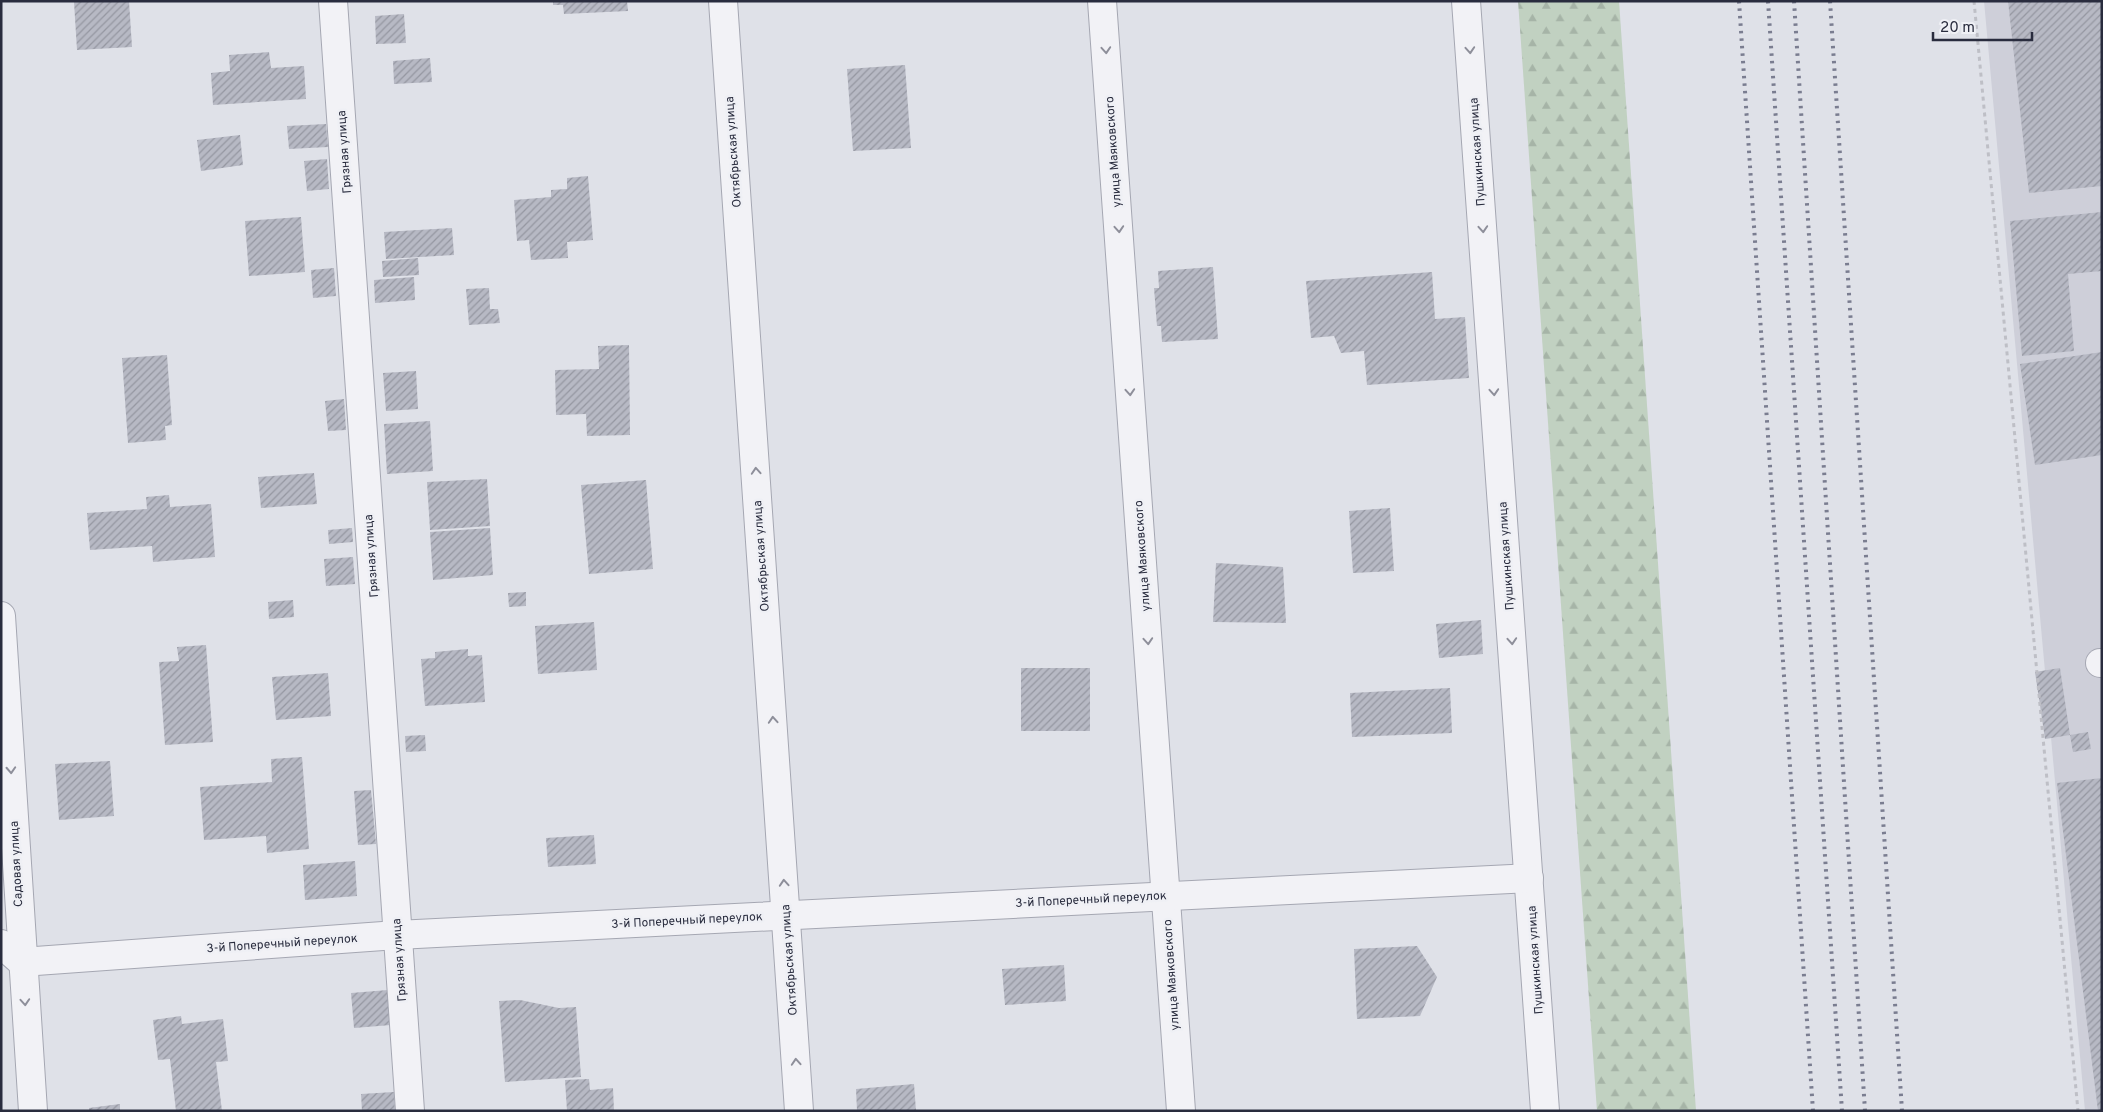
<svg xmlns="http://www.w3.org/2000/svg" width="2103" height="1112" viewBox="0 0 2103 1112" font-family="Overpass,sans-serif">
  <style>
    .built { fill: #cecfd9 }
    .forest { fill: url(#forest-firs) }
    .building { fill: url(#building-hatch) }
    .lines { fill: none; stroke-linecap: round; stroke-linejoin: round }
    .minor-casing { stroke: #a5a7b2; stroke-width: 30 }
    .path { stroke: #bebfc6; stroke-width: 3; stroke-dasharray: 4 4; stroke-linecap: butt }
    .minor { stroke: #f2f2f6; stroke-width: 28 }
    .rail { stroke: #7a7d90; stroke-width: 4; stroke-dasharray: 2.5 5; stroke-linecap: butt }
    .oneway { stroke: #8e8f9a }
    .labels { text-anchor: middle; stroke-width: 5; stroke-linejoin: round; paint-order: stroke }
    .street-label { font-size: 12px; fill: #292c3e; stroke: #eff0f5 }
  </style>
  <defs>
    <pattern id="forest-firs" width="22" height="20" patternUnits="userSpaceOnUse" patternTransform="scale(1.25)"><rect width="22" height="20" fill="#c1d1c1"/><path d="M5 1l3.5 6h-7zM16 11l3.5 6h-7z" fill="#a6b4a7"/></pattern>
    <pattern id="building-hatch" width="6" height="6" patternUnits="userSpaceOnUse" patternTransform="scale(1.25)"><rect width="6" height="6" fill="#b7b9c4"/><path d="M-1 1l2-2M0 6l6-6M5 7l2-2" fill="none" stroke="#9597a1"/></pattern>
  </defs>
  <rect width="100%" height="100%" fill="#dfe1e8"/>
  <path class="built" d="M1984 1H2102V1111H2085Z"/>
  <path class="forest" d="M1518 1H1619L1696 1111H1597Z"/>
  <g class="building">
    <path d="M129 1 132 47 77 50 74 2Z"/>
    <path d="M553 1H627L628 11 564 14 563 5H553Z"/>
    <path d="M2008 1H2102V186L2029 193Z"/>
    <path d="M404 14 406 43 376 44 375 16Z"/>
    <path d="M269 52 271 68 304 66 306 99 213 105 211 73 230 71 229 55Z"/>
    <path d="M430 58 432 82 394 84 393 61Z"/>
    <path d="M905 65 911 148 853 151 847 69Z"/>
    <path d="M326 124 328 147 289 149 287 126Z"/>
    <path d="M240 135 243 165 201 171 197 140Z"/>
    <path d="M327 159 329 189 307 191 304 161Z"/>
    <path d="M588 176 593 240 567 242 568 258 531 260 529 240 517 241 514 200 551 197V190L567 189V178Z"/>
    <path d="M2102 212V271L2068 274 2074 351 2022 356 2010 221Z"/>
    <path d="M301 217 305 272 249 276 245 221Z"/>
    <path d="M452 228 454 255 386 259 384 232Z"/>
    <path d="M418 258 419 275 383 277 382 261Z"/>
    <path d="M1213 267 1218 339 1162 342 1161 326H1157L1154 288H1159L1158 271Z"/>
    <path d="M334 268 336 296 313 298 311 270Z"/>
    <path d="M1432 272 1435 319 1465 317 1469 378 1367 385 1364 351 1341 353 1334 336 1311 338 1306 281Z"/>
    <path d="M414 277 415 300 375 303 374 280Z"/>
    <path d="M489 288 490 309H498L500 323 469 325 466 289Z"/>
    <path d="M629 345 630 435 587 436 586 414 556 415 555 370 599 369 598 346Z"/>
    <path d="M2102 352V455L2035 465 2020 364Z"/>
    <path d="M167 355 172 425 165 426 166 440 128 443 122 358Z"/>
    <path d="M416 371 418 409 386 411 383 373Z"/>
    <path d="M344 399 346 430 328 431 325 401Z"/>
    <path d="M430 421 433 471 387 474 384 424Z"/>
    <path d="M314 473 317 504 261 508 258 477Z"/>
    <path d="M487 479 490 526 430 530 427 482Z"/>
    <path d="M646 480 653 569 589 574 581 485Z"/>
    <path d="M169 495 170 507 211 504 215 557 153 562 152 546 90 550 87 513 147 509 146 497Z"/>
    <path d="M1390 508 1394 571 1353 573 1349 511Z"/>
    <path d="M352 528 353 542 329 544 328 530Z"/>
    <path d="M490 528 493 575 433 580 430 532Z"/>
    <path d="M353 557 355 584 326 586 324 559Z"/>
    <path d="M1216 563 1283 567 1286 623 1213 622Z"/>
    <path d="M526 592V606L509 607 508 593Z"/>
    <path d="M293 600 294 617 269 619 268 602Z"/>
    <path d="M1481 620 1483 654 1439 658 1436 624Z"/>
    <path d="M594 622 597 670 538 674 535 626Z"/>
    <path d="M206 645 213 742 165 745 159 662 179 661 177 647Z"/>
    <path d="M468 649V656L482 655 485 702 425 706 421 659 435 658V652Z"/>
    <rect x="1021" y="668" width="69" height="63"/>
    <path d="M2060 668 2070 735 2045 739 2035 672Z"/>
    <path d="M328 673 331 716 276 720 272 677Z"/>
    <path d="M1450 688 1452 733 1352 737 1350 693Z"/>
    <path d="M2088 732 2091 749 2073 752 2070 735Z"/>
    <path d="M425 735 426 751 406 752 405 736Z"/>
    <path d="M302 757 309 849 267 853 266 836 204 840 200 787 272 782 271 759Z"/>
    <path d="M110 761 114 816 59 820 55 764Z"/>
    <path d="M2102 778V1111H2098L2057 783Z"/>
    <path d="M371 790 376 844 358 845 354 791Z"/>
    <path d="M594 835 596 864 548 867 546 838Z"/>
    <path d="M355 861 357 896 305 900 303 865Z"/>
    <path d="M1417 946 1437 977 1420 1016 1357 1019 1354 949Z"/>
    <path d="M1064 965 1066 1001 1005 1005 1002 969Z"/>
    <path d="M388 990 391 1025 354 1028 351 993Z"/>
    <path d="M520 1000 559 1008 576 1007 581 1077 505 1082 499 1001Z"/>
    <path d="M181 1016 182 1024 223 1019 228 1061 216 1062 222 1111H176L170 1059 158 1060 153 1020Z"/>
    <path d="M589 1079 590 1090 613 1088 614 1111H567L565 1080Z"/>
    <path d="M914 1084 916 1111H857L856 1089Z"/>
    <path d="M394 1092 395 1111H362L361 1094Z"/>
    <path d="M120 1104V1111H89V1108Z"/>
  </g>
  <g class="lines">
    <defs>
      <g id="minor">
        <path d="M333 1 410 1111"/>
        <path d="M723 1 799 1111"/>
        <path d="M1102 1 1181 1111"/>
        <path d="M1466 1 1545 1111"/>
        <path d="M1 616 33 1111"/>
        <path d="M2100 663H2102"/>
        <path d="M1 944 22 962 397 935 1529 878"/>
      </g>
    </defs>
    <use href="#minor" class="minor-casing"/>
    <path class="path" d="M1974 1 2078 1111"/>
    <use href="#minor" class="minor"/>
    <g class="rail">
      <path d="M1739 1 1813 1111"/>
      <path d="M1768 1 1842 1111"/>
      <path d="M1794 1 1865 1111"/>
      <path d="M1830 1 1902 1111"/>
    </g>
  </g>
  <defs><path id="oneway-chevron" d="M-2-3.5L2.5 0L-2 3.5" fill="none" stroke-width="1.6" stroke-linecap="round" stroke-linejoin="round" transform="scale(1.25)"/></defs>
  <g class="oneway">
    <use href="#oneway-chevron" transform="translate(1106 50) rotate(86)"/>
    <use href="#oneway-chevron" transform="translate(1470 50) rotate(86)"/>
    <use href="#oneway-chevron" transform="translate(1119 229) rotate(86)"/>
    <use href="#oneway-chevron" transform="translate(1483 229) rotate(86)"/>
    <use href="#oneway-chevron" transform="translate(1130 392) rotate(86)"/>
    <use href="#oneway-chevron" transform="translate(1494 392) rotate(86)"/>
    <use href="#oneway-chevron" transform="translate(756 471) rotate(-94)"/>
    <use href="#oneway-chevron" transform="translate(1148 641) rotate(86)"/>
    <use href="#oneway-chevron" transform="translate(1512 641) rotate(86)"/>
    <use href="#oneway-chevron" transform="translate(773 720) rotate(-94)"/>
    <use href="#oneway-chevron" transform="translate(11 770) rotate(87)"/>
    <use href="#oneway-chevron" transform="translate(784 883) rotate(-94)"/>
    <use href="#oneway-chevron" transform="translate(25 1002) rotate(86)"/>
    <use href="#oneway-chevron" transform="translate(796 1062) rotate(-94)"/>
  </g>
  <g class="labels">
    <g class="street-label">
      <text transform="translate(344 152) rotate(-94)" y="4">Грязная улица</text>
      <text transform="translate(733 152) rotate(-94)" y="4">Октябрьская улица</text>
      <text transform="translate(1113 152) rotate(-94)" y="4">улица Маяковского</text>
      <text transform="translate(1477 152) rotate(-94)" y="4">Пушкинская улица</text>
      <text transform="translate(371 556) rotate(-94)" y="4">Грязная улица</text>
      <text transform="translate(761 556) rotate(-94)" y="4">Октябрьская улица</text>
      <text transform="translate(1142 556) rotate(-94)" y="4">улица Маяковского</text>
      <text transform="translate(1506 556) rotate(-94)" y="4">Пушкинская улица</text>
      <text transform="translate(16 864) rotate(-93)" y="4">Садовая улица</text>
      <text transform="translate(1091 899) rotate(-3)" y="4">3-й Поперечный переулок</text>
      <text transform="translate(687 920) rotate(-3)" y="4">3-й Поперечный переулок</text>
      <text transform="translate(282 943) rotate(-4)" y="4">3-й Поперечный переулок</text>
      <text transform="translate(399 960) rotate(-94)" y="4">Грязная улица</text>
      <text transform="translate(789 960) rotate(-94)" y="4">Октябрьская улица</text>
      <text transform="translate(1535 960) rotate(-94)" y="4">Пушкинская улица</text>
      <text transform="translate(1171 975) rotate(-94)" y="4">улица Маяковского</text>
    </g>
  </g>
  <rect width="2103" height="1112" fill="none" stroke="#292c3e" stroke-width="5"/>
  <path d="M1933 32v8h99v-8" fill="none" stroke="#292c3e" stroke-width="2.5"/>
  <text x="1940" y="32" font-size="15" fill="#292c3e" stroke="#eff0f5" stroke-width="4" paint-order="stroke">20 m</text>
</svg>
